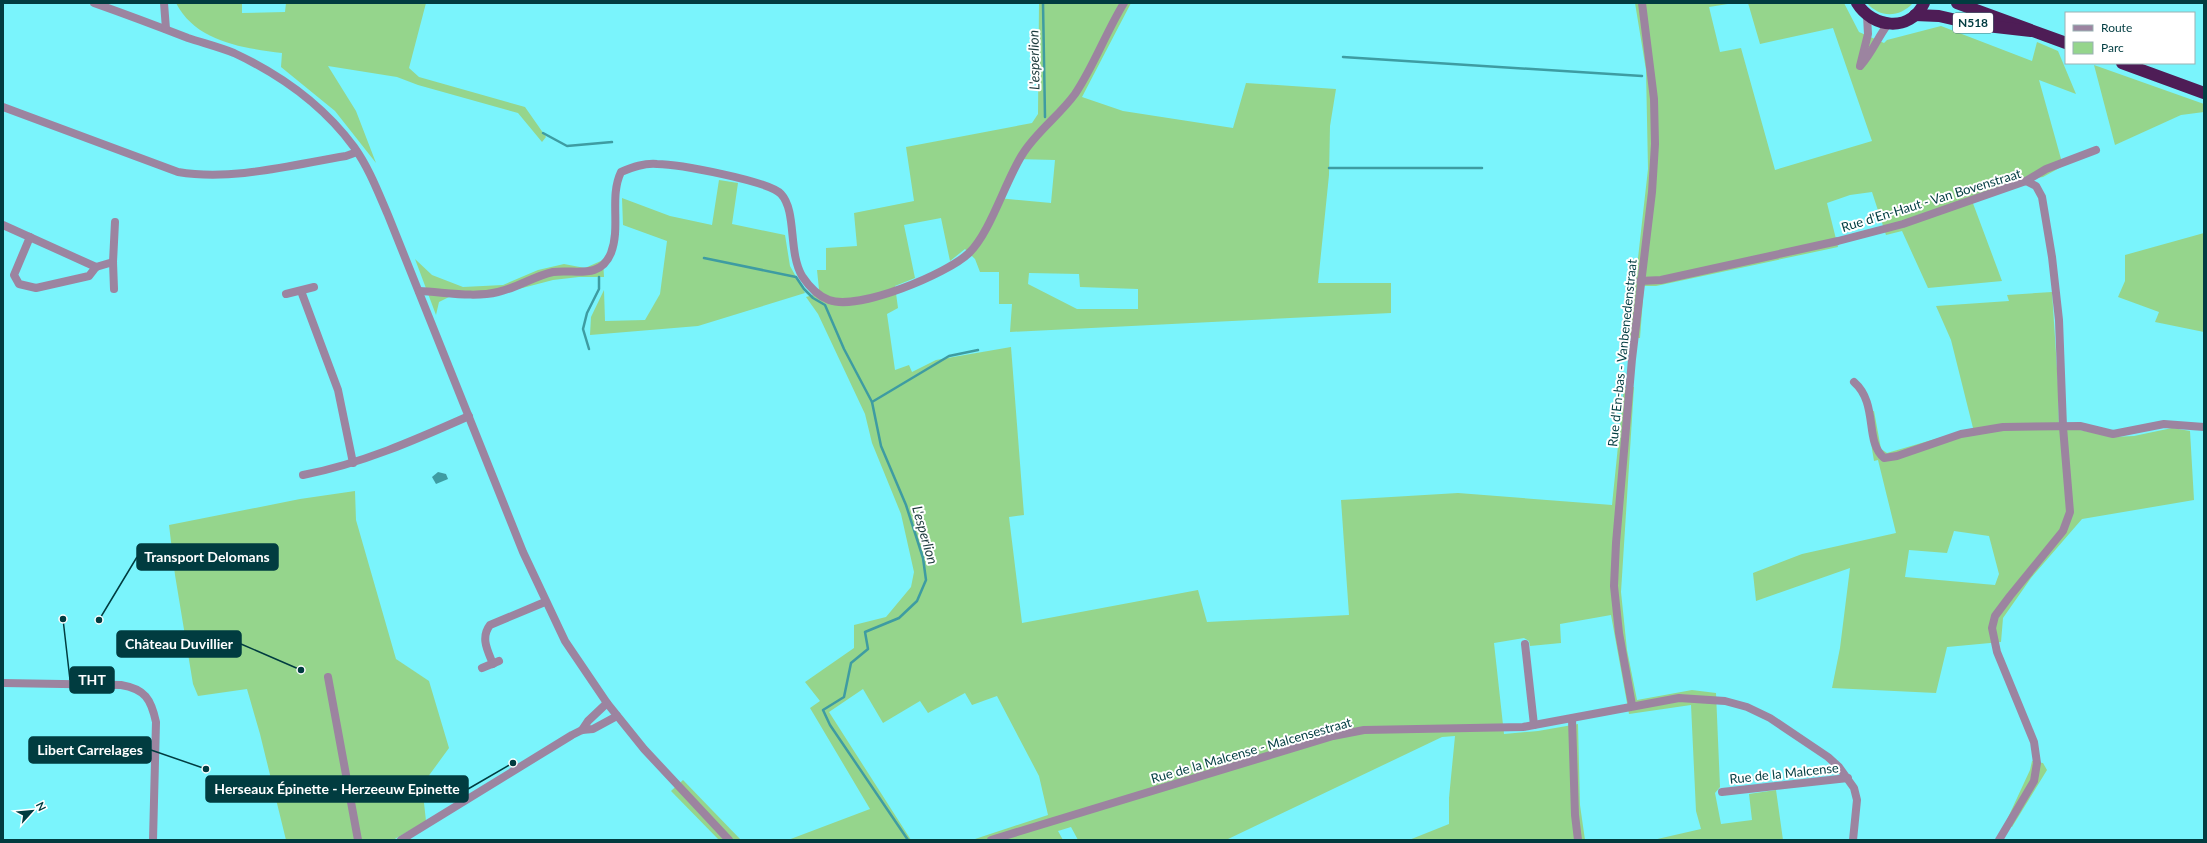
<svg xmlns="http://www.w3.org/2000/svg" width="2207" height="843" viewBox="0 0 2207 843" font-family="Lato,sans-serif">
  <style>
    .green { fill: #95d58c; fill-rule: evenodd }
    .water { fill: #3e9ca2 }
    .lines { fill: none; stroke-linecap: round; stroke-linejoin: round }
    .stream { stroke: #3e9ca2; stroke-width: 2.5 }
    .street { stroke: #9c84a0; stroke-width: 8 }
    .highway { stroke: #4e1d56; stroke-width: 12 }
    .labels { text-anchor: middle; stroke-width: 4; stroke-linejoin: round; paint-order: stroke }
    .shield { fill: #fff; stroke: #4d7679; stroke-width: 1 }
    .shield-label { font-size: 12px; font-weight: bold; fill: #013c40 }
    .street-label { font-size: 13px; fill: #013c40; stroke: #fff }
    .water-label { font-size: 14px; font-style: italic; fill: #1d3a3c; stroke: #fff }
    .leader { fill: none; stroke: #013c40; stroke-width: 1.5 }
    .callout-dot { fill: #013c40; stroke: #fff; stroke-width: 1.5 }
    .callout { fill: #013c40; stroke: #013c40; stroke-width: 1.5 }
    .callout-label { font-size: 14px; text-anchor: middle; font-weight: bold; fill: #fff }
  </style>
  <rect width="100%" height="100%" fill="#7af4fc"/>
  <g class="green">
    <path d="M176 3H242V13L285 12 286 3H426L409 68 419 77 525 107 546 137 542 142 518 113 418 85 397 77 328 66 356 111 376 163 335 111 281 67 282 53C243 48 196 42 176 3Z"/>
    <path d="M1039 3H1131L1082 97 1123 111 1233 128 1246 83 1336 89 1330 126 1329 175 1318 283H1391V313L1010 332 1012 304H999V272H980L975 259 965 249 950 261 941 218 904 225 915 278 895 286 898 308 887 314 895 370 909 365 912 372 936 360 1011 347 1024 515 1009 517 1022 623 1198 590 1207 622 1349 615 1341 500 1458 493 1612 505 1624 387H1634L1621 592 1627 650 1637 700 1692 690 1716 693 1720 787 1715 793 1721 824 1752 820 1749 794 1776 790 1783 840H1653L1701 829 1696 811 1691 705 1629 714 1611 615 1560 624 1561 643 1530 646 1529 641 1524 638 1494 643 1504 734 1538 731 1578 724 1580 805 1585 840H1409L1449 824V798L1455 736 1442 737 1226 840H1078L1071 827 1058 831 1063 840H972L1048 815 1039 776 997 696 972 705 965 693 928 713 920 701 883 723 863 689 829 712 911 840H788L870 809 810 708 820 701 805 682 854 648V625L886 617 911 587 914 572 901 514 872 443 865 414 818 314 806 297 813 295 820 299 817 270H826V248L857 246 854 213 914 201 906 147 1032 123 1038 114ZM1016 159 1055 160 1051 203 998 198ZM1029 273 1079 274 1080 287 1138 289V309H1077L1028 284Z"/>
    <path d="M1635 3H1734L1709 7 1720 52 1741 48 1775 170 1872 141 1833 28 1760 44 1748 3H1844L1859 32 1884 43 1887 40 1941 26 2032 61 2037 42 2058 51 2076 94 2039 80 2063 166 2043 177 2019 181 1971 198 2002 281 1928 288 1902 231 1886 235 1872 192 1850 195 1827 203 1838 247 1656 286H1644L1640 338H1629L1648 169 1646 70Z"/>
    <path d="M1867 3H1913C1899 18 1880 18 1867 3Z"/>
    <path d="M2094 65 2204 104V112L2181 115 2115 145Z"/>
    <path d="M719 180 738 183 732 224 785 235 790 266 805 293 698 326 590 335 591 317 604 290 605 321 645 320 660 294 667 241 623 225 622 198 670 216 712 225Z"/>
    <path d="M2204 233V332L2155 322 2159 312 2118 297 2125 281V255Z"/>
    <path d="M415 259 432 275 463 287 503 285 538 270 564 264 585 268 603 260 604 277H579L553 280 484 298 451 296 439 302 436 315Z"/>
    <path d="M2052 292 2058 384 2059 430H2080L2114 437 2134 436 2172 428 2190 431 2194 500 2082 519 2031 578 2003 618 2001 642 1947 647 1936 693 1832 688 1840 648 1850 568 1756 601 1753 573 1802 554 1896 533 1878 460 1874 461 1866 413 1874 411 1881 449 1887 453 1973 428 1951 340 1936 306 2009 301 2007 295ZM1954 531 1989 536 1999 574 1995 585 1905 577 1909 550 1947 553Z"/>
    <path d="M355 491 356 520 396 659 429 681 449 748 422 785 426 821 393 840H286L260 734 247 689 198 696 193 684 175 575 169 525 300 499Z"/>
    <path d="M2032 761 2043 763 2047 770 2012 827 2005 824 2030 770Z"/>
    <path d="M683 780 741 840H719L671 791Z"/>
  </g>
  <path class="water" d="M438 472 446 474 448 479 436 484 432 477Z"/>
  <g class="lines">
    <g class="stream">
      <path d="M1043 3 1045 117"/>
      <path d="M1343 57 1642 76"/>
      <path d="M543 133 567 146 612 142"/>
      <path d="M1329 168H1482"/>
      <path d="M704 258 796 277 804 289 813 298 825 305 844 349 872 402"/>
      <path d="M589 349 583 329 587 313 599 289V277"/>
      <path d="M908 840 830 725 823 710 844 697 851 663 868 649 865 632 899 618 917 601 926 580 923 558 906 505 881 446 872 402 949 356 978 350"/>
    </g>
    <g class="street">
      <path d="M94 3C125 14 157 26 188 38 203 43 219 47 234 53 281 75 323 105 354 147 369 168 378 192 388 215L523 552 565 641 607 703 644 749 729 840"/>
      <path d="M164 3 166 29"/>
      <path d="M1861 65C1872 53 1878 37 1888 24"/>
      <path d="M1860 66 1868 34 1867 16"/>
      <path d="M3 107 178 172C233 181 291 165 346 156L357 152"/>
      <path d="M2026 181 2046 169 2096 150"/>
      <path d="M3 225 96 267"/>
      <path d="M30 237 14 275 19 284 36 288 89 276 96 267 113 262"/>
      <path d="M1640 281 1661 280 1838 241 1903 224 2026 181 2036 186 2042 197 2052 257 2059 320 2063 427 2070 512 2063 531 2010 596 1995 616 1992 628 1997 652 2034 742 2037 763 2034 781 1999 840"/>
      <path d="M114 289 113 262 115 222"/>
      <path d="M301 291 338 390 353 463"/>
      <path d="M419 291C444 292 474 298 498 292 517 288 534 276 553 272 575 269 600 280 611 253 621 227 609 197 621 172 633 167 644 163 657 164 678 164 769 181 781 194 797 211 788 252 802 276 808 285 818 296 829 300 858 311 947 274 969 253 990 233 1005 182 1022 155 1036 132 1059 116 1075 94 1094 66 1106 32 1124 3"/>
      <path d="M286 294 314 287"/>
      <path d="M1854 382C1879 404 1864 441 1884 458L1897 456 1961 434 2003 427 2080 426 2113 434 2164 424 2204 427"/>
      <path d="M303 475C361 464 415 440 469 416"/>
      <path d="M1525 644 1534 725"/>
      <path d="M493 664C488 651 480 638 490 625L545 602"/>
      <path d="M482 668 499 661"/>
      <path d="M328 677 358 840"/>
      <path d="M3 683 121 685C145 689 151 699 156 722L153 840"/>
      <path d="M1632 705 1619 633 1614 586 1616 543 1632 359 1652 192 1655 144 1654 99 1642 3"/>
      <path d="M1572 719 1575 815 1578 840"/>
      <path d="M582 730 588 721 607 703"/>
      <path d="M1722 792 1848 778"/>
      <path d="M401 840 572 735 582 730 593 729 617 716"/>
      <path d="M991 840 1333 736 1364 730 1523 727 1679 698 1725 701 1747 707 1770 718 1828 757 1839 767 1854 788 1857 800 1853 840"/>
    </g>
    <g class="highway">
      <path d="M1857 3C1872 28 1910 33 1924 3"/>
      <path d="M1957 3 2066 43"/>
      <path d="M1915 15 1939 16 1978 25 2031 31"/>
      <path d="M2122 63 2204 93"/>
    </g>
  </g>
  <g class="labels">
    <rect class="shield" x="1953" y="13" width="40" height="20" rx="3"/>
    <g class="shield-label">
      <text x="1973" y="27">N518</text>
    </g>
    <g class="street-label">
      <text transform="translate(1931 200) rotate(-17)" y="5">Rue d'En-Haut - Van Bovenstraat</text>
      <text transform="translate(1622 353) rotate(-84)" y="5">Rue d'En-bas - Vanbenedenstraat</text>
      <text transform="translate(1251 750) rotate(-16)" y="5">Rue de la Malcense - Malcensestraat</text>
      <text transform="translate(1784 773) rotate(-6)" y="5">Rue de la Malcense</text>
    </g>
    <g class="water-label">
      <text transform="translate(1034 60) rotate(-91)" y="5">L'esperlion</text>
      <text transform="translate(925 535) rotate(74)" y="5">L'esperlion</text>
    </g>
  </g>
  <path class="leader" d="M99 620L137 557M301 670L241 644M63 619L70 680M206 769L151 750M513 763L468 789"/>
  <g class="callout-dot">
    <circle cx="99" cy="620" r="4"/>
    <circle cx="301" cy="670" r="4"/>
    <circle cx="63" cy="619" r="4"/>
    <circle cx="206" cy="769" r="4"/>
    <circle cx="513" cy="763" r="4"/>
  </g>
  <g class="callout">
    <rect x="137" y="544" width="141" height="26" rx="4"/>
    <rect x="117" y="631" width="124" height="26" rx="4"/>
    <rect x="70" y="667" width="44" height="26" rx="4"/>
    <rect x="29" y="737" width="122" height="26" rx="4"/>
    <rect x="206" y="776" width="262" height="26" rx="4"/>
  </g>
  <g class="callout-label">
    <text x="207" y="562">Transport Delomans</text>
    <text x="179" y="649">Château Duvillier</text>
    <text x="92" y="685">THT</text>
    <text x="90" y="755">Libert Carrelages</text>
    <text x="337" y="794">Herseaux Épinette - Herzeeuw Epinette</text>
  </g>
  <rect width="2207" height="843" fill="none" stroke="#013c40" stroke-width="8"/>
  <rect x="2065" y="12" width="130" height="52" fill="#ffffff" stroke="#99b1b3"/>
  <rect x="2073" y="25" width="20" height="6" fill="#9c84a0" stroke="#99b1b3"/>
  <text x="2101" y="32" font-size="12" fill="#013c40">Route</text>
  <rect x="2073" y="42" width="20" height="12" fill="#95d58c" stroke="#99b1b3"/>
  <text x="2101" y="52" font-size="12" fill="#013c40">Parc</text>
  <g transform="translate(32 811) rotate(63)" stroke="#ffffff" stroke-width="3" paint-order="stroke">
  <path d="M0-3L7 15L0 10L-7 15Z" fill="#013c40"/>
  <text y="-6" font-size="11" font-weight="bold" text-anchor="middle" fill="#013c40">N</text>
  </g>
</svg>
